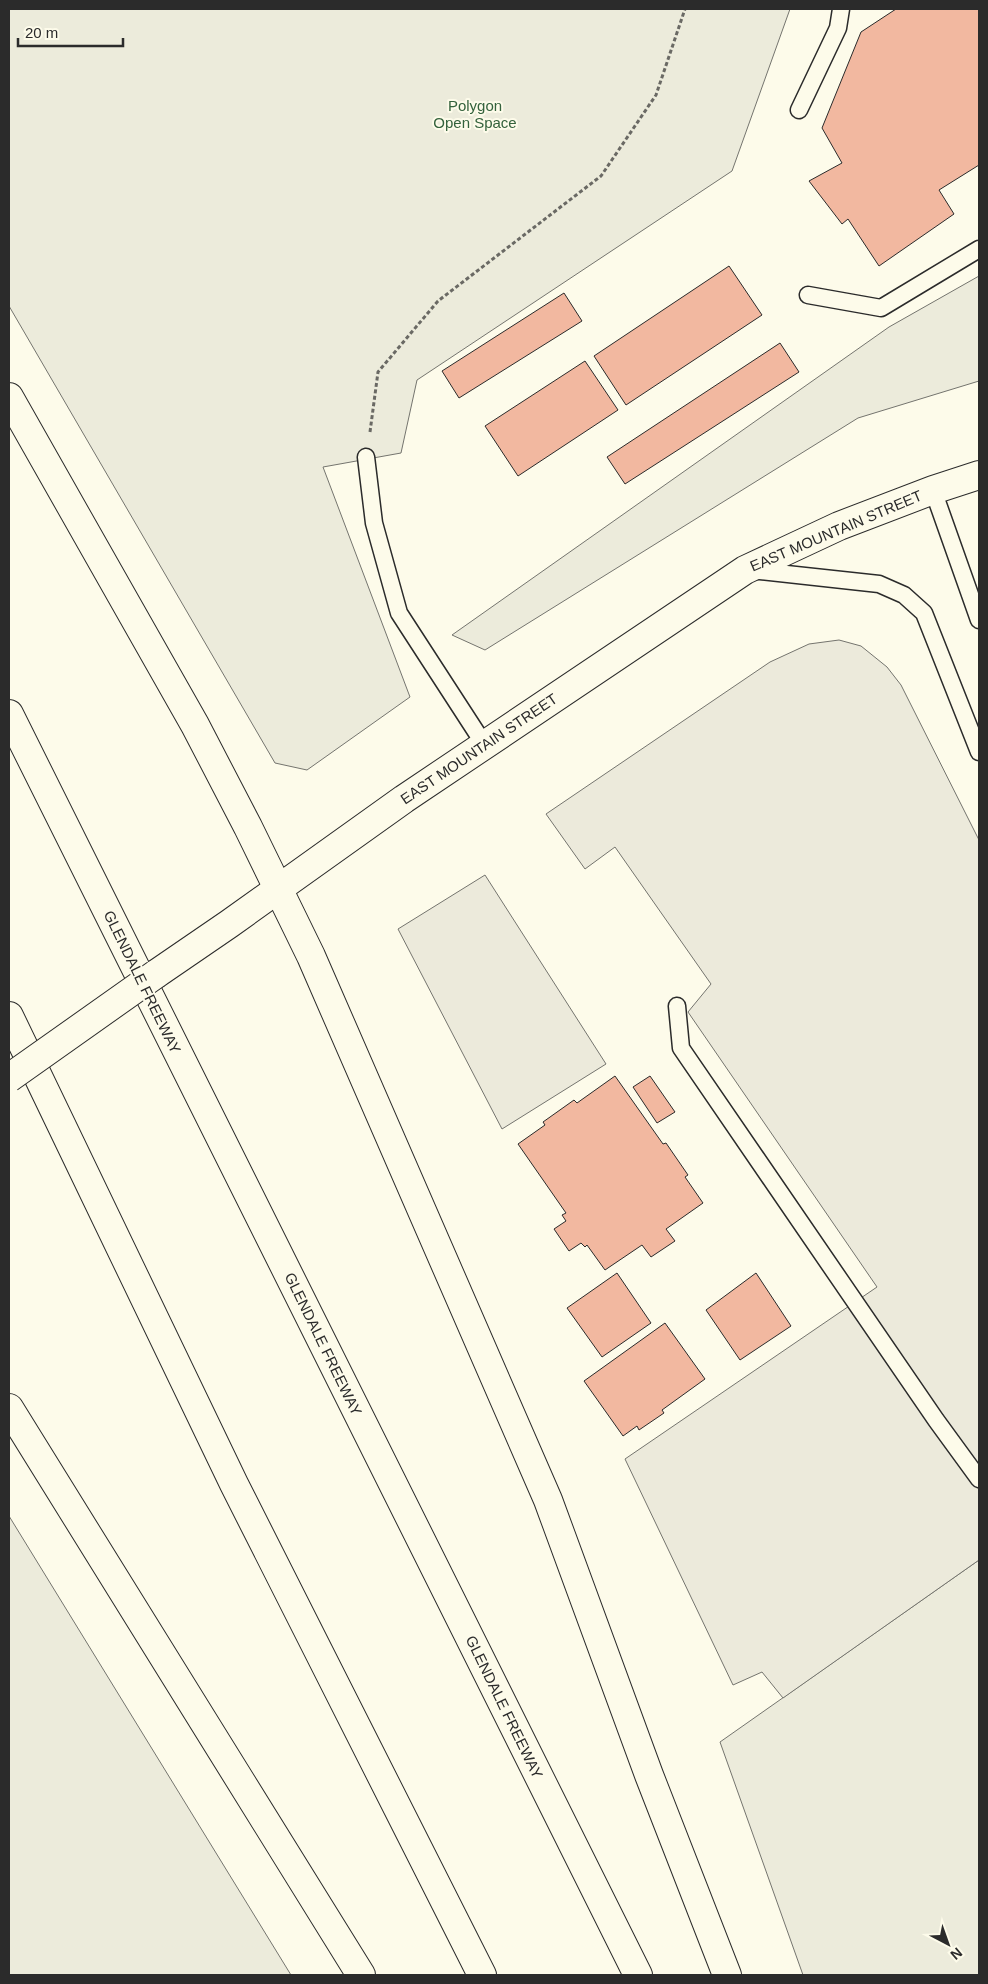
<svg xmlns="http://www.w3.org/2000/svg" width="988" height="1984" viewBox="0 0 988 1984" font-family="Helvetica,sans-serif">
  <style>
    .green { fill: #ecebdb; stroke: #74746e }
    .parking { fill: #eceadb; stroke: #74746e }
    .building { fill: #f2b8a0; stroke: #2b2b2b }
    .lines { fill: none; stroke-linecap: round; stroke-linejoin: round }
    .lane-casing { stroke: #2b2b2b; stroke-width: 19 }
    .secondary-casing { stroke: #2b2b2b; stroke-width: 30 }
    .highway-casing { stroke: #2b2b2b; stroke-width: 30 }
    .path { stroke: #6a6964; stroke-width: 3; stroke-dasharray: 4 2.5; stroke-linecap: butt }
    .lane { stroke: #fdfbea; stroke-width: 16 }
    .secondary { stroke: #fdfbea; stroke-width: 28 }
    .highway { stroke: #fdfbea; stroke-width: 28 }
    .secondary-bridge-casing { stroke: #2b2b2b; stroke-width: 30; stroke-linecap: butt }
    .secondary-bridge { stroke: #fdfbea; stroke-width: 28 }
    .labels { text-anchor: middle; stroke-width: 4; stroke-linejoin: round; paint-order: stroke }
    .park-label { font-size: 15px; fill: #34623c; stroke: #fdfbea }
    .street-label { font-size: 15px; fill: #2b2b2b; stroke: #fdfbea }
  </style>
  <rect width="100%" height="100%" fill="#fdfbea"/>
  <g class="green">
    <path d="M9 9H790L732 171 417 380 401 453 323 467 410 697 307 770 275 763 9 306Z"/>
    <path d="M979 276V381L858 418 485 650 452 635 889 327Z"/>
    <path d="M9 1516 291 1975H9Z"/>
    <path d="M979 1560V1975H803L720 1742Z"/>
  </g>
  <g class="parking">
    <path d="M839 640 861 646 887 667 901 685 979 840V1560L783 1698 762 1672 733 1685 625 1459 877 1287 688 1012 711 984 615 847 585 869 546 814 770 662 809 644Z"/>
    <path d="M485 875 606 1064 502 1129 398 929Z"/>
  </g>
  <g class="building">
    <path d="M896 9H979V165L939 190 954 214 879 266 848 219 842 224 809 181 842 163 822 128 861 32Z"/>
    <path d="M729 266 762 315 626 405 594 356Z"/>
    <path d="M564 293 582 321 459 398 442 371Z"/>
    <path d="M780 343 799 372 625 484 607 457Z"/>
    <path d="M585 361 618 410 518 476 485 426Z"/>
    <path d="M615 1076 663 1144 666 1143 688 1175 685 1177 703 1203 666 1229 675 1241 651 1257 642 1245 605 1270 587 1245 585 1247 581 1243 569 1251 554 1229 566 1221 562 1215 566 1213 518 1144 545 1125 543 1122 574 1100 577 1103Z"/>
    <path d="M650 1076 675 1112 657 1123 633 1087Z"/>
    <path d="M617 1273 651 1323 602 1357 567 1308Z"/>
    <path d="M756 1273 791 1326 740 1360 706 1310Z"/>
    <path d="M665 1323 705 1379 662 1410 664 1413 639 1430 637 1426 623 1436 584 1381Z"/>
  </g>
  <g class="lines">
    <defs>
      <g id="lane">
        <path d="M799 110 838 28 841 9"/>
        <path d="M808 295 881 308 979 249"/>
        <path d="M366 457 374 523 399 613 484 744"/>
        <path d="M933 490 979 620"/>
        <path d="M750 570 879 584 904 595 924 613 979 752"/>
        <path d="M677 1006 681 1048 936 1420 979 1479"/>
      </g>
      <path id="secondary" d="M156 974 229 924 404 799 745 570 839 526 933 490 979 475"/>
      <g id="highway">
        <path d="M9 397 195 725 248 827 311 956 548 1500 649 1775 727 1975"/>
        <path d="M9 714 638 1975"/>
        <path d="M9 1016 234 1484 482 1975"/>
        <path d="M9 1408 361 1975"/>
      </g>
    </defs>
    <use href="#lane" class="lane-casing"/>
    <use href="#secondary" class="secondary-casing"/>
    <use href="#highway" class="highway-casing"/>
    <path class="path" d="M370 432 378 372 438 301 601 176 656 95 685 9"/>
    <use href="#lane" class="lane"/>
    <use href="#secondary" class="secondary"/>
    <use href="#highway" class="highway"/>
    <defs>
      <path id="secondary-bridge" d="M9 1078 156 974"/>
    </defs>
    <use href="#secondary-bridge" class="secondary-bridge-casing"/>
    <use href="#secondary-bridge" class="secondary-bridge"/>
  </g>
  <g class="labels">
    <g class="park-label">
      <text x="475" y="111">Polygon<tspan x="475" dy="17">Open Space</tspan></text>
    </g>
    <g class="street-label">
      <text transform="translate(836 531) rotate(-23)" y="5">EAST MOUNTAIN STREET</text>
      <text transform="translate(479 749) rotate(-34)" y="5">EAST MOUNTAIN STREET</text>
      <text transform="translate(142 982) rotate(64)" y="5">GLENDALE FREEWAY</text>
      <text transform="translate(323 1344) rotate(64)" y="5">GLENDALE FREEWAY</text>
      <text transform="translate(504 1707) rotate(64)" y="5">GLENDALE FREEWAY</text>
    </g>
  </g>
  <rect width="988" height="1984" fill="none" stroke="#2b2b2b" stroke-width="20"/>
  <g transform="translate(948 1944) rotate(139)" stroke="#fdfbea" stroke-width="4" paint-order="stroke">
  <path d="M0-4L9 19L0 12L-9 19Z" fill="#2b2b2b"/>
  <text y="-8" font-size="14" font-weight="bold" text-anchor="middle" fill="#2b2b2b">N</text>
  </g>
  <path d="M18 38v8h105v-8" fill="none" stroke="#2b2b2b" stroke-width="2.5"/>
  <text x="25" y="38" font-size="15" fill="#2b2b2b" stroke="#fdfbea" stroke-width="4" paint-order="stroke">20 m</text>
</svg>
